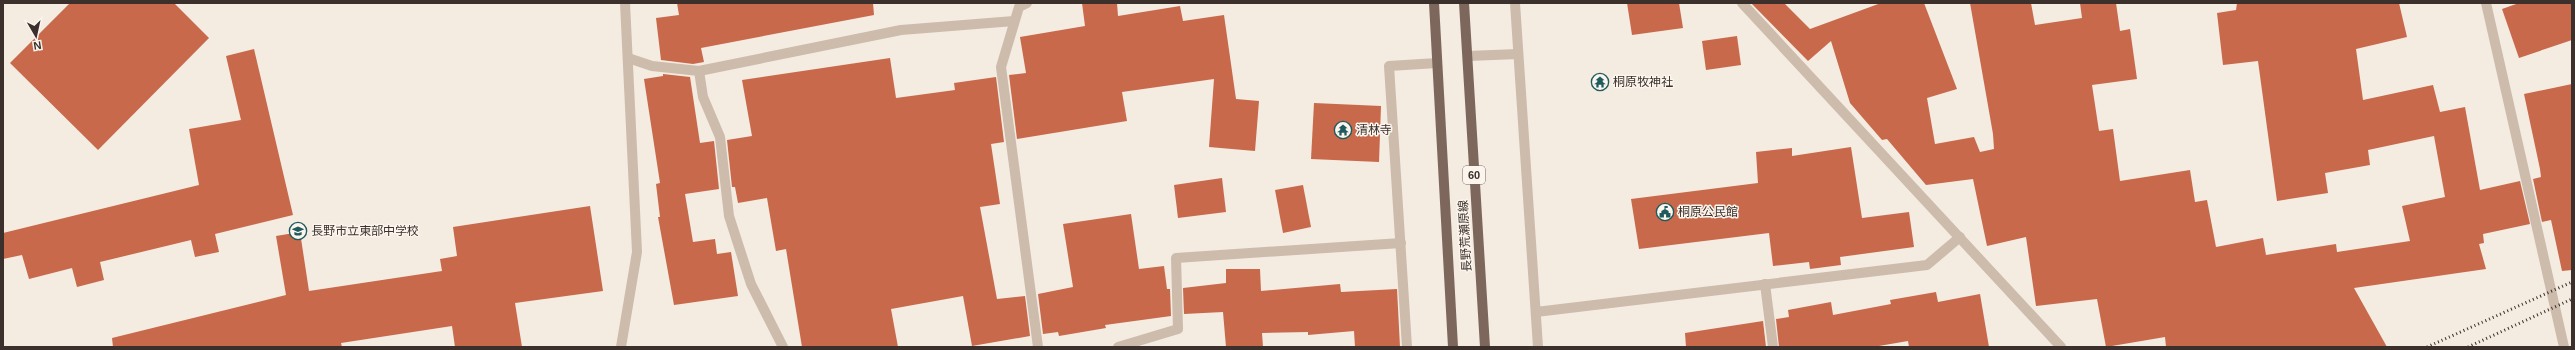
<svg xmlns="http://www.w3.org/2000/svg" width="2575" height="350" viewBox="0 0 2575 350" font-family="Helvetica,'Noto Sans JP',sans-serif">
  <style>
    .building { fill: #c8694b }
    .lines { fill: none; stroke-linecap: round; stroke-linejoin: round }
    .service { stroke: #cdbbac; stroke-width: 10 }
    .minor { stroke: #cdbbac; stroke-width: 10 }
    .tertiary { stroke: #cdbbac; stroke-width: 10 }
    .primary { stroke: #7d675c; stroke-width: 10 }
    .rail { stroke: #3b302b; stroke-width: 3; stroke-dasharray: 1 3; stroke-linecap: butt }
    .labels { text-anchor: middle; stroke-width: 3; stroke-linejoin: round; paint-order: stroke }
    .shield { fill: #fbf5ee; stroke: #756b66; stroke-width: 1 }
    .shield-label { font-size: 11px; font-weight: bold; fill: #3b302b }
    .poi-label { font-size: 12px; fill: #3b302b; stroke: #fbf5ee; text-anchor: start }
    .street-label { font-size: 12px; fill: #3b302b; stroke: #fbf5ee }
  </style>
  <rect width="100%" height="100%" fill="#f4ebe1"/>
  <g class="building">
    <path d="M70 3H174L209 38 98 150 10 63Z"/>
    <path d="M677 3H873L874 15 701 48 704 62 693 64 661 60 656 18 679 15Z"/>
    <path d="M1082 3H1117L1118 16 1180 6 1183 21 1224 15 1236 99 1259 101 1255 151 1209 147 1214 79 1122 92 1127 121 1017 139 1009 75 1026 73 1020 37 1085 26Z"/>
    <path d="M1627 3H1679L1683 28 1632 35Z"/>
    <path d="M1751 3H1784L1810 29 1881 3H1924L1957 89 1927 98 1935 144 1974 137 1980 152 1994 149 1993 134 1970 3H2031L2035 25 2082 18 2080 3H2116L2120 31 2130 29 2137 79 2092 85 2099 131 2113 129 2120 181 2190 170 2195 202 2207 200 2216 247 2263 238 2266 255 2336 244 2337 252 2410 241 2402 206 2445 197 2434 136 2368 150 2370 165 2325 173 2328 193 2277 201 2258 61 2223 65 2217 13 2236 10 2237 3H2399L2407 37 2356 49 2363 100 2433 85 2440 112 2465 107 2480 190 2520 181 2530 224 2483 234 2484 243 2479 244 2486 269 2354 288 2387 347H2166L2165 337 2106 347 2097 299 2036 306 2026 237 1987 246 1973 179 1926 185 1887 139 1882 140 1850 103 1831 41 1808 61Z"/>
    <path d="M2519 3H2572V40L2519 58 2502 9Z"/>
    <path d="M1737 36 1741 65 1706 70 1702 41Z"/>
    <path d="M254 49 293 215 215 234 219 252 195 257 191 240 100 262 104 280 77 287 72 268 29 279 22 255 3 259V233L199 185 189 129 241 120 226 56Z"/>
    <path d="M890 58 896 98 955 90 954 83 996 77 1004 142 991 144 1000 204 980 207 997 299 1025 296 1030 336 972 346 963 296 891 309 898 347H802L786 249 776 251 767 198 738 203 735 187H732L727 140 752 136 742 80Z"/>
    <path d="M663 74 690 77 700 143 714 141 719 189 685 194 693 242 715 239 717 254 731 252 738 296 674 305 658 217H660L656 184 660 183 644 79 663 76Z"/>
    <path d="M2572 84V270L2562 271 2551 220 2542 222 2533 179 2541 177 2540 169 2524 94Z"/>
    <path d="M1314 103 1381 106 1379 162 1311 159Z"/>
    <path d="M1851 147 1862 218 1909 212 1914 247 1840 257 1841 265 1810 269 1809 262 1773 266 1769 233 1639 249 1631 199 1758 183 1756 152 1792 148V156Z"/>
    <path d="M1222 178 1226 212 1178 218 1174 185Z"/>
    <path d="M1303 185 1311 227 1283 233 1275 190Z"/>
    <path d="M590 206 603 291 515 303 522 347H455L452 326 341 343 342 347H113L112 338 286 295 276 236 300 232 309 291 442 271 440 259 457 256 453 227Z"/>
    <path d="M1131 214 1139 269 1164 266 1167 289H1170L1171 316 1105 325 1106 328 1059 336 1058 332 1043 334 1038 294 1073 287 1063 224Z"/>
    <path d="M1226 269H1260L1261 291 1340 284 1341 292 1397 289 1400 347H1355L1354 331 1308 335V332L1262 333 1263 347H1226L1223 312 1184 314 1183 288 1226 283Z"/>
    <path d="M1936 292 1938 302 1980 294 1989 347H1909L1908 341 1873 347H1779L1776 319 1789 317 1788 310 1831 302 1833 315 1891 304 1890 300Z"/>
    <path d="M1763 321 1766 347H1686L1685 333Z"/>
  </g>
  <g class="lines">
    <g class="service">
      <path d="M1027 3 1019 7 1001 67 1038 347"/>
      <path d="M699 71 901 30 1014 21"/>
    </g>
    <g class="minor">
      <path d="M1515 3 1538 347"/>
      <path d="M1742 3 2061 347"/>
      <path d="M1468 56 1518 54"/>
      <path d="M628 58 652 66 699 71 703 97 720 137 729 216 751 284 783 347"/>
      <path d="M1765 284 1773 347"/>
      <path d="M1536 312 1927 265 1960 237"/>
      <path d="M1118 347 1178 329 1176 258 1401 243"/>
      <path d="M1407 347 1389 66 1437 63"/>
    </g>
    <g class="tertiary">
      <path d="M2486 3 2564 347"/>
      <path d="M621 347 637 252 625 3"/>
    </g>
    <g class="primary">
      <path d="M1434 3 1453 347"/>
      <path d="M1464 3 1485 347"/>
    </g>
    <g class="rail">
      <path d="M2427 347 2572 282"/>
      <path d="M2468 347 2572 299"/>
    </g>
  </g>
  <defs>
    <symbol id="temple-ring" viewBox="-11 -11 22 22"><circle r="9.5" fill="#fbf5ee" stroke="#1f5a5e" stroke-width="1.5"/><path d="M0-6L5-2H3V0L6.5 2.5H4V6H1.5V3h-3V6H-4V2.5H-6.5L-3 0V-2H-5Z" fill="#1f5a5e"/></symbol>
    <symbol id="civic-ring" viewBox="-11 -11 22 22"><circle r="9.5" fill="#fbf5ee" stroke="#1f5a5e" stroke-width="1.5"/><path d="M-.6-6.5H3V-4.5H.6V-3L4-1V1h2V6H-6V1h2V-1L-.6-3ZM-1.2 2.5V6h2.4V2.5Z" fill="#1f5a5e"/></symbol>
    <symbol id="school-ring" viewBox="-11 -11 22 22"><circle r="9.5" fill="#fbf5ee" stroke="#1f5a5e" stroke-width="1.5"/><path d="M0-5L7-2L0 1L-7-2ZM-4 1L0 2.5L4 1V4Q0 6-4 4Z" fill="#1f5a5e"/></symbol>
  </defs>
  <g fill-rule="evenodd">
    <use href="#temple-ring" x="1590" y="72" width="20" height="20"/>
    <use href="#temple-ring" x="1333" y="120" width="20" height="20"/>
    <use href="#civic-ring" x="1655" y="202" width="20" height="20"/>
    <use href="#school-ring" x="288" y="221" width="20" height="20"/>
  </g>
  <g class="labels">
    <rect class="shield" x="1463" y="166" width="22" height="18" rx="3"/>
    <g class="shield-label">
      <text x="1474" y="179">60</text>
    </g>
    <g class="poi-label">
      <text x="1613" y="86">桐原牧神社</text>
      <text x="1356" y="134">清林寺</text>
      <text x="1678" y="216">桐原公民館</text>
      <text x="311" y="235">長野市立東部中学校</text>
    </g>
    <g class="street-label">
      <text transform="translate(1465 236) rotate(-93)" y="4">長野荒瀬原線</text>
    </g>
  </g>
  <rect width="2575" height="350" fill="none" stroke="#3b302b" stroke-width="8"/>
  <g transform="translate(36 36) rotate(171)" stroke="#fbf5ee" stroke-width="3" paint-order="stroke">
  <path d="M0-3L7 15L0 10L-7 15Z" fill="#3b302b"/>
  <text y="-6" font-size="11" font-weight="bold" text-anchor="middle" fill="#3b302b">N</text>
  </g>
</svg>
